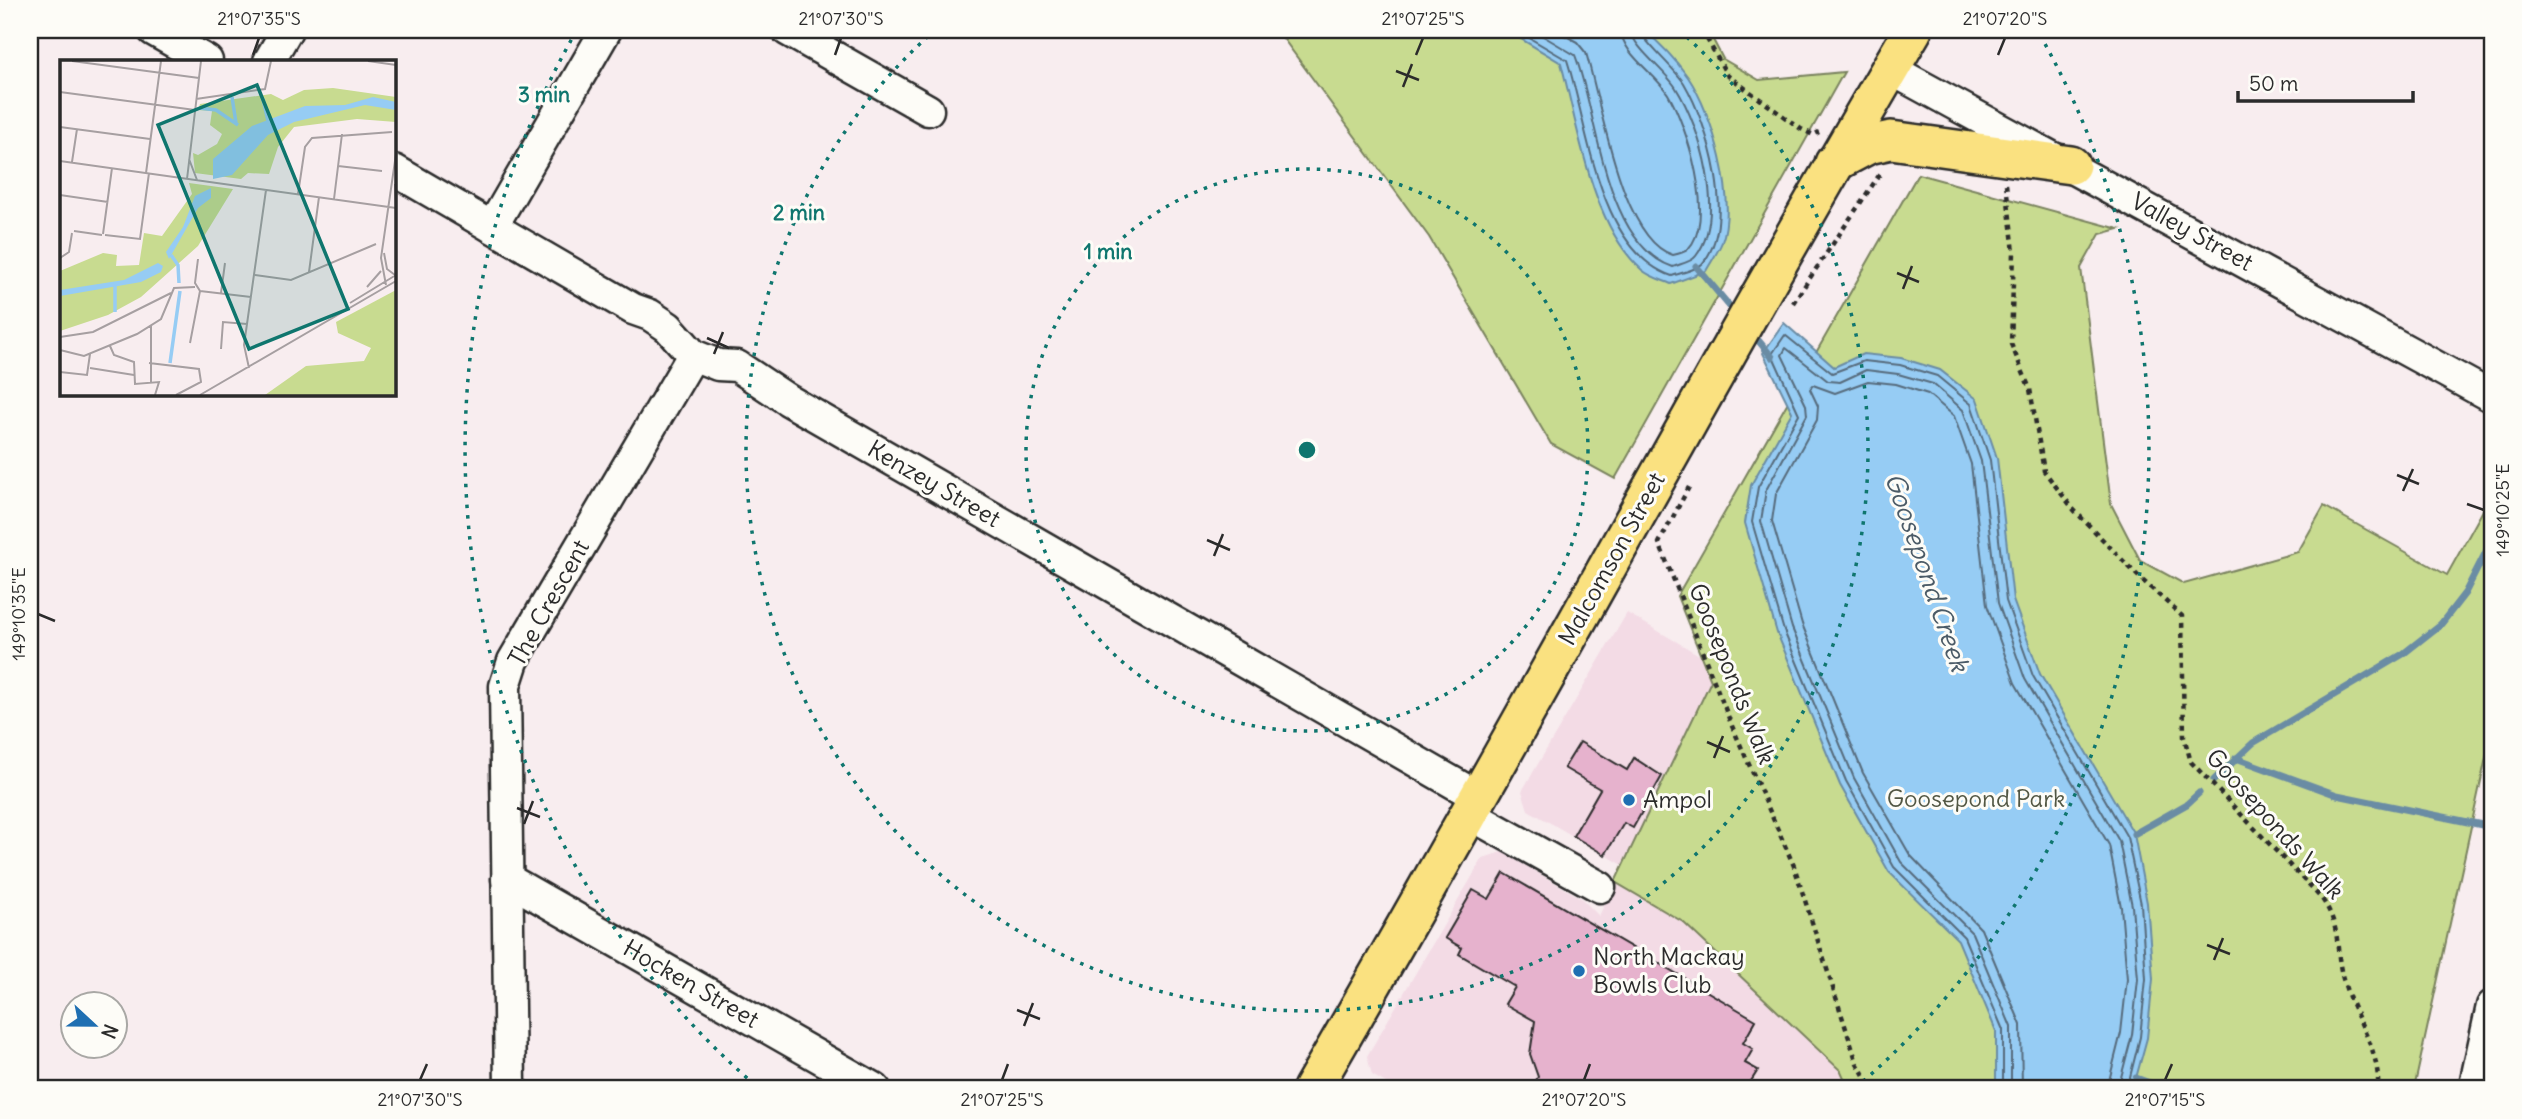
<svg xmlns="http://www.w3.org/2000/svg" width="2522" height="1119" viewBox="0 0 2522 1119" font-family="Delius,sans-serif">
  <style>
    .built { fill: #f3dbe5 }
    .green { fill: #c8db90; stroke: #7a835e; stroke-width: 2 }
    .water { fill: #96ccf4; stroke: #6b8ca4; stroke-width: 2 }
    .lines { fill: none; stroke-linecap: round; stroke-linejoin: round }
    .shore { stroke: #566b7b; stroke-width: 2 }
    .stream { stroke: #6b8ca4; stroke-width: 7 }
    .building { fill: #e6b2cd; stroke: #2b2b2b; stroke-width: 2 }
    .minor-casing { stroke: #2b2b2b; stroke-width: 35 }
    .major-casing { stroke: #2b2b2b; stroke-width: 42 }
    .path { stroke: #2b2b2b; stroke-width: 4.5; stroke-dasharray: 5 5; stroke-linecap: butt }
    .minor { stroke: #fdfcf7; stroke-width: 30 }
    .major { stroke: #fae180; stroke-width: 37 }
    .ticks { fill: none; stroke: #2b2b2b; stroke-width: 2.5 }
    .ring { fill: none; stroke: #0f766e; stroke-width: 3.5; stroke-dasharray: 3.5 7 }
    .poi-dot { fill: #1f6fb2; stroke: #fdfcf7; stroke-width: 2.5 }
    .labels { text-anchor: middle; stroke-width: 6; stroke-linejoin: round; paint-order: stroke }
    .street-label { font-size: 24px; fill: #2b2b2b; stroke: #fdfcf7 }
    .park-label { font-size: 24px; fill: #525744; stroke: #fdfcf7 }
    .poi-label { font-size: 24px; fill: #2b2b2b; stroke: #fdfcf7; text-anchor: start }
    .water-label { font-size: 26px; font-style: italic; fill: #4b5b67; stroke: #fdfcf7 }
    .inset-river { fill: none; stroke: #96ccf4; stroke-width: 3.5 }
    .inset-road { fill: none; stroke: #a69fa1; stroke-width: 2 }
    .view { fill: #0f766e; fill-opacity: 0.15; stroke: #0f766e; stroke-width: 3.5 }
    .inset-edge { fill: none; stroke: #2b2b2b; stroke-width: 3.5 }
    .centre { fill: #0f766e; stroke: #fdfcf7; stroke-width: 3.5 }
    .ring-label { font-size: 21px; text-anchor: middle; font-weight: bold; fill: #0f766e; stroke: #fdfcf7; stroke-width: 6; stroke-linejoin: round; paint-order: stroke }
    .neatline { fill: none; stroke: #2b2b2b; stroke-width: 2.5 }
    .ticks-label { font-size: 18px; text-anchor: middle; fill: #2b2b2b }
  </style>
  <rect width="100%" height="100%" fill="#f8edef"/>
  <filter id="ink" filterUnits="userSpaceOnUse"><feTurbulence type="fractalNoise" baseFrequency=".0143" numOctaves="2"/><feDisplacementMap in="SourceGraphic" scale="14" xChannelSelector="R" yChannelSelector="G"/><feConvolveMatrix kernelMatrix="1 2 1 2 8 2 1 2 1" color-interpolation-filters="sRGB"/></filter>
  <g filter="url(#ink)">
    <g class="built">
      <path d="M1627 613 1701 656 1711 681 1623 865 1528 810 1522 791Z"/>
      <path d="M1502 852 1581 898 1599 916 1615 882 1683 922 1841 1071 1849 1089H1396L1372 1075 1367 1056 1483 858Z"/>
    </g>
    <g class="green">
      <path d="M1277 30H1708L1723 59 1759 80 1844 72 1615 479 1551 444 1429 237Z"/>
      <path d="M1918 174 2119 229 2100 234 2081 268 2111 504 2140 560 2184 584 2298 552 2324 506 2447 575 2492 494V730L2414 1089H1849L1841 1071 1683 922 1615 882 1711 681 1677 596Z"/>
    </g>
    <g class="water">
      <path d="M1506 30H1644C1661 44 1675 59 1688 77 1713 114 1737 199 1722 242 1718 252 1711 262 1706 271L1671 284C1662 280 1650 277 1642 270 1591 225 1578 126 1561 63Z"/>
      <path d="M1784 323 1834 367 1863 354 1901 358 1940 370 1977 399 1997 458 2013 600 2040 674 2134 834 2147 903 2153 979 2147 1038 2133 1089H1996V1031L1958 940 1889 872 1840 785 1777 633 1745 523 1751 485 1792 412 1763 353Z"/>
    </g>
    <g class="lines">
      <g class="shore">
        <path d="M1516 30 1567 60C1588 125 1598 251 1672 276 1681 273 1696 270 1702 264 1738 223 1708 124 1684 83 1676 70 1641 39 1640 30"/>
        <path d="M1533 30 1575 55C1598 114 1604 244 1673 267 1680 264 1692 262 1696 256 1727 216 1700 126 1676 88 1666 71 1632 47 1631 30"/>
        <path d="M1555 30 1577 42 1586 53C1601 101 1621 240 1673 255 1678 254 1685 252 1688 249 1717 219 1686 124 1668 94 1655 73 1622 54 1621 30"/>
        <path d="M2003 1089V1030L1964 937 1894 867 1846 781 1784 631 1752 522 1758 487 1799 414 1772 354 1785 335 1832 373 1864 361 1900 365 1937 376 1971 404 1990 460 2006 601 2033 676 2127 837 2141 904 2146 979 2140 1037 2127 1089"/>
        <path d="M2011 1089V1027L1972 933 1901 862 1854 778 1792 628 1761 521 1766 490 1807 415 1806 405 1782 355 1786 348 1828 381 1840 382 1866 370 1898 374 1933 384 1963 410 1981 461 1998 603 2025 679 2119 841 2132 906 2138 979 2132 1035 2118 1089"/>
        <path d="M2022 1089 2021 1025 1981 929 1910 855 1863 773 1802 624 1772 521 1776 494 1817 420 1818 406 1810 389 1813 385 1835 393 1868 381 1896 384 1928 394 1954 416 1971 464 1987 605 2015 683 2109 845 2121 907 2127 979 2121 1033 2107 1089"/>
      </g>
      <g class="stream">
        <path d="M1696 266 1736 314"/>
        <path d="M1753 334 1772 357"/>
        <path d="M2236 758 2337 795 2492 827"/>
        <path d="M2214 780 2253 743 2403 654 2441 624 2465 593 2492 540"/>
        <path d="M2134 834 2187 804 2199 793"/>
        <path d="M2136 1078 2166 1089"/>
      </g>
    </g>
    <g class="building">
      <path d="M1580 742 1627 770 1634 758 1662 776 1633 828 1624 823 1605 855 1573 836 1600 789 1564 768Z"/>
      <path d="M1504 873 1756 1020 1743 1043 1753 1049 1745 1063 1758 1070 1746 1089H1531L1538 1077 1530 1054 1535 1021 1505 1004 1515 987 1459 954 1462 948 1445 938 1473 890 1489 899Z"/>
    </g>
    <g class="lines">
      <defs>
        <g id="minor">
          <path d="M153 30 207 61"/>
          <path d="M787 30 928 110"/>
          <path d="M269 61 287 30"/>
          <path d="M1890 69 2492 397"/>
          <path d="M394 170 633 309 650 315 668 327 693 355 718 365 737 366 788 400 1480 798"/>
          <path d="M492 227 606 30"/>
          <path d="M1471 815 1600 887"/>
          <path d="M507 879 875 1089"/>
          <path d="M510 1089 505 686 513 661 693 355"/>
          <path d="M2474 1089 2492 1006"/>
        </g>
        <g id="major">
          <path d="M1834 163 1868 145 1891 140 2071 165"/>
          <path d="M1312 1089C1516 738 1707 380 1913 30"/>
        </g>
      </defs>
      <use href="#minor" class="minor-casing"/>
      <use href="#major" class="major-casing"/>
      <g class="path">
        <path d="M1702 30 1727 75 1801 129 1813 135 1819 132"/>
        <path d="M2006 184 2014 252 2011 344 2030 389 2044 471 2074 510 2140 578 2182 616 2184 737 2191 762 2322 899C2343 929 2334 951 2344 982 2355 1021 2380 1046 2378 1089"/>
        <path d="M1793 303 1882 171"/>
        <path d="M1689 487 1659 543 1732 726 1794 866 1857 1063 1872 1089"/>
      </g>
      <use href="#minor" class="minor"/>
      <use href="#major" class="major"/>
    </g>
  </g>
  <path class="ticks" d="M253 55 259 38M835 55 841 38M1416 55 1423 38M1998 55 2005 38M1396 71 1419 80M1403 87 1412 64M1897 273 1919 282M1903 289 1912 266M707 338 729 348M714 354 723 332M2397 475 2419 484M2403 491 2413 469M2467 504 2484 510M1207 540 1230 550M1214 556 1223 534M38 614 55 621M1707 742 1730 752M1714 758 1723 736M517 808 540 817M524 824 533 801M2207 945 2230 954M2214 960 2223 938M1017 1010 1040 1019M1024 1026 1033 1003M420 1080 427 1064M1002 1080 1008 1064M1584 1080 1590 1064M2165 1080 2172 1064"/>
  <g class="ring">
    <circle cx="1307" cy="450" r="281"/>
    <path d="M1679 30A561 561 0 1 1 935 30"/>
    <path d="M755 1085A842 842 0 0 1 574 35M2040 35A842 842 0 0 1 1859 1085"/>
  </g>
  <g class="poi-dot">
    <circle cx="1629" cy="800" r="7"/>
    <circle cx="1579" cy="971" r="7"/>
  </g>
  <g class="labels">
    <g class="street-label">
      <text transform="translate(2192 232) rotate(29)" y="8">Valley Street</text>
      <text transform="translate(934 484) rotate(30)" y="8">Kenzey Street</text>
      <text transform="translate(1612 559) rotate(-61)" y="8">Malcomson Street</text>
      <text transform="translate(549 603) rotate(-61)" y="8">The Crescent</text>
      <text transform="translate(1732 674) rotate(68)" y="8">Gooseponds Walk</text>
      <text transform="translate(2275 824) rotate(48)" y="8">Gooseponds Walk</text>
      <text transform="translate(691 984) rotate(30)" y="8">Hocken Street</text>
    </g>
    <g class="park-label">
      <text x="1976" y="807">Goosepond Park</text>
    </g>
    <g class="poi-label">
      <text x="1643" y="808">Ampol</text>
      <text x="1593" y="965">North Mackay<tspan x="1593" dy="28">Bowls Club</tspan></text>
    </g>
    <g class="water-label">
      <text transform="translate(1927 572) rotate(71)" y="9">Goosepond Creek</text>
    </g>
  </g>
  <g transform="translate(60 60)">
    <rect width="336" height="336" fill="#f8edef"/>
    <path d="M273 28 336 37V62L297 59 234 67 218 87 209 114 188 113 181 119 135 113 133 93 138 95 157 84 162 74 150 65 152 51 138 50 140 44 211 34 223 40 244 30ZM129 123 173 129 138 186 81 237 48 255 0 271V211L43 193 57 195 56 206 79 205 84 173 102 176 132 134ZM336 230V335H205L246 306 304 301 311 288 278 273 276 262Z" fill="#c8db90"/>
    <path d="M313 37 336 42V50L305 45 234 62 208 75 172 115 153 119V99L192 66 245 46 285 45ZM151 128V138L138 148 109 199 106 192 123 167 135 136ZM98 203 103 206 101 212 81 222 0 236V230L64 220Z" fill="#96ccf4"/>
    <path class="inset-river" d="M172 37 176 63M203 39 208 61M139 48 156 50 178 65M111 195 118 205 119 223M55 252V226M110 303 120 231"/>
    <path class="inset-road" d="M12 1 139 18M308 1 336 5M0 32 135 50M136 39 205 29 211 1M0 67 90 79M129 99 137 120M0 101 336 148M12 102 17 69M278 106 322 111M86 113 101 1M127 119 141 1M335 124 336 146M238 134 245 87 252 78 332 72M0 135 48 142M274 139 282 74M14 171 42 175M43 174 52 108M45 175 80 179 89 113M324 193 327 209 335 215M0 198 9 192 12 173M249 212 259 137M195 215 231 220 316 184M326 225 321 198 336 94M307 227 321 211M140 231 191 237M161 233 165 203M290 243 336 215M0 277 33 272 111 233M130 283 140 231 135 223 138 199M50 286 54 295 74 302 75 324 99 322 95 335M161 289 163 262 187 264M0 290 24 296 77 274 101 259 114 228 135 227M89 303 139 309 141 322 116 335M30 308 74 315M189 308 184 285 206 130M0 312 27 315 30 294M91 322V266M140 335 336 221"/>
    <path class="view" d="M197 25 288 249 189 289 98 65Z"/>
    <rect width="336" height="336" class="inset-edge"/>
  </g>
  <circle cx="1307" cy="450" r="10" class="centre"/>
  <g class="ring-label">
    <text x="544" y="102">3 min</text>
    <text x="799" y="220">2 min</text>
    <text x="1108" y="259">1 min</text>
  </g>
  <rect width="2522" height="1119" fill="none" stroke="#fdfcf7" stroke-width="77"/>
  <g transform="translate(94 1025) rotate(112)"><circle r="33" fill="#fdfcf7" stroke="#a9a8a5" stroke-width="2"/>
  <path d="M0-5L12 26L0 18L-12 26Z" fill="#1f6fb2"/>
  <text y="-10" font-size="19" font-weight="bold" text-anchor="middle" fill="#2b2b2b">N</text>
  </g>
  <path d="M2238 91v10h175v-10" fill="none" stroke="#2b2b2b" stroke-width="3.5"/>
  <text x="2249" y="91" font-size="21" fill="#2b2b2b" stroke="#fdfcf7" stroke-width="5" paint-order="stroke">50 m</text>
  <rect x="38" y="38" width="2446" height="1042" class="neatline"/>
  <g class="ticks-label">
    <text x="259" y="25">21°07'35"S</text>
    <text x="841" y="25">21°07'30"S</text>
    <text x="1423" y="25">21°07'25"S</text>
    <text x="2005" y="25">21°07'20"S</text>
    <text transform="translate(2503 510) rotate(-90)" y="6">149°10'25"E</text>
    <text transform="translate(19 614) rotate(-90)" y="6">149°10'35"E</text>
    <text x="420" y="1106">21°07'30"S</text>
    <text x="1002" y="1106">21°07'25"S</text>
    <text x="1584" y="1106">21°07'20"S</text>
    <text x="2165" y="1106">21°07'15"S</text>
  </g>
</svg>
